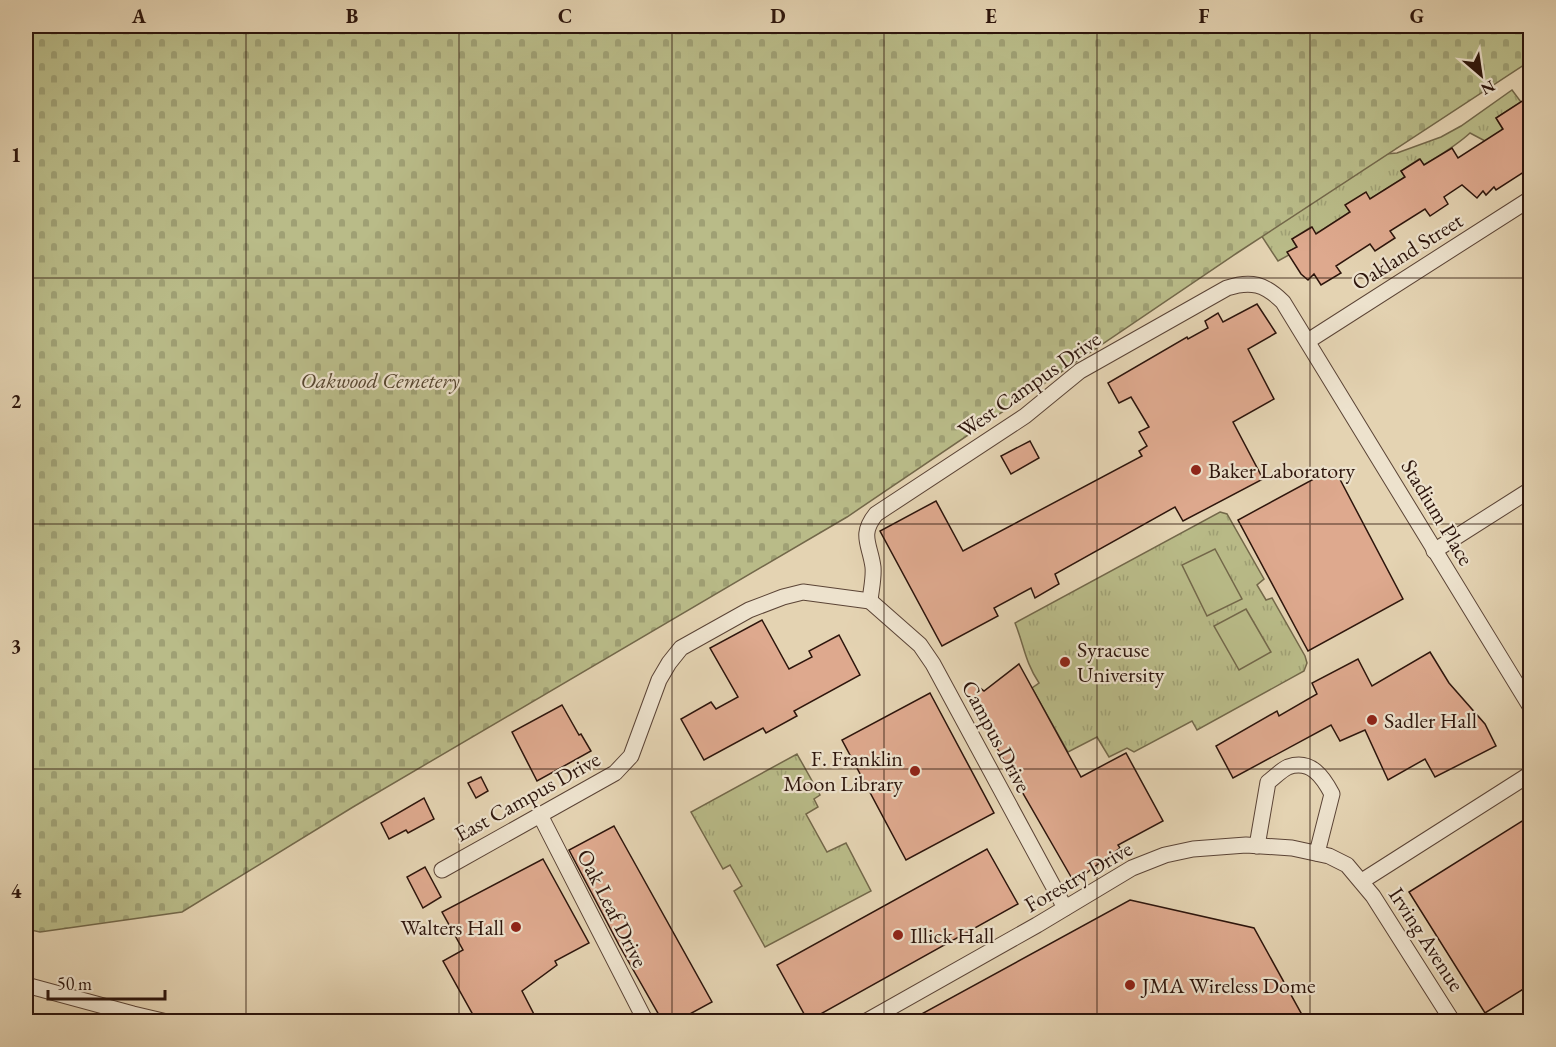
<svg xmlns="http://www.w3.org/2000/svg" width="1556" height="1047" viewBox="0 0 1556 1047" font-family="'EB Garamond',serif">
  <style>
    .grass { fill: url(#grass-tufts); stroke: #73684a; stroke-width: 1.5 }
    .cemetery { fill: url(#cemetery-stones); stroke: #73684a; stroke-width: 1.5 }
    .garden { fill: #b9bb88; stroke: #73684a; stroke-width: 1.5 }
    .building { fill: #dea98e; stroke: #2d150c; stroke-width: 1.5 }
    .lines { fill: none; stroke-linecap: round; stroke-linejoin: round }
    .minor-casing { stroke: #5b4436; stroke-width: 17 }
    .minor { stroke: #ede2cd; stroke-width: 15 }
    .grid { fill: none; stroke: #2d150c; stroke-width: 1.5; stroke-opacity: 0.55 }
    .poi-dot { fill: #8f2418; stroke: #ede2cd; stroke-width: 2 }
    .labels { text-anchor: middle; stroke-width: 4.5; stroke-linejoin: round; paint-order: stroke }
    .street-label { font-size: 22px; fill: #2d150c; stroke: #ede2cd }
    .park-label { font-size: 22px; font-style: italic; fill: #574731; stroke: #ede2cd }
    .poi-label { font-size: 22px; fill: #2d150c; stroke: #ede2cd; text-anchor: start }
    .neatline { fill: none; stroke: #2d150c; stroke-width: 2 }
    .grid-label { font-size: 20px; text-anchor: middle; font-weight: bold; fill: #2d150c }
  </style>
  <defs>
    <pattern id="grass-tufts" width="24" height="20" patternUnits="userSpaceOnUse" patternTransform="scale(1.5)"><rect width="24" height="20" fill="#b9bb88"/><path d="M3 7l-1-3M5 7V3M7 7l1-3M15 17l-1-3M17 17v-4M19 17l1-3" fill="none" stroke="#9fa074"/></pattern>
    <pattern id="cemetery-stones" width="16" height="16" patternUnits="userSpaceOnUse" patternTransform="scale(1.5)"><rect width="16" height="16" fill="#b9bb88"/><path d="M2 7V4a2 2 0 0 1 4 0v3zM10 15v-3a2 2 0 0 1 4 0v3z" fill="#9fa074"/></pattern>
  </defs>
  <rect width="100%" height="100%" fill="#e4d3b2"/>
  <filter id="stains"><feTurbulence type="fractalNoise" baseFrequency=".00333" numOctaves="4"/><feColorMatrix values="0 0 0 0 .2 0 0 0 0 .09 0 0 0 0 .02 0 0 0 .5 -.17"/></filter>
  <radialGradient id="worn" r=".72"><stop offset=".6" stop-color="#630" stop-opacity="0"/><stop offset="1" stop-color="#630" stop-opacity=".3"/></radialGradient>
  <g class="grass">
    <path d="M1512 90 1521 102 1496 118 1510 141H1485L1470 133C1456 146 1440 155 1424 165L1419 159 1401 171 1405 177 1370 199 1365 193 1346 206 1350 212 1316 234 1311 227 1292 239 1297 247 1288 252 1289 255 1278 261 1259 232 1374 155 1397 153 1441 137 1461 126Z"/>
    <path d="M1220 512 1227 514 1264 579 1257 585 1266 600 1272 598 1305 656 1307 663 1304 671 1197 730 1192 721 1134 752 1127 748 1109 757 1097 737 1068 752 1032 688 1039 683C1025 662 1024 645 1015 623Z"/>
    <path d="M797 754 820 795 814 799 818 807 806 814 827 852 846 843 871 891 765 947 734 891 742 886 730 865 723 869 691 812Z"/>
  </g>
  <path class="cemetery" d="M26 26H1530V61L1237 253 847 517 353 807 182 912 40 932 26 929Z"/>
  <g class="garden">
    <path d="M1215 549 1242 599 1207 616 1182 565Z"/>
    <path d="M1246 609 1271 652 1239 670 1214 626Z"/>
  </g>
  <g class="building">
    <path d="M1530 96V168L1496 190 1494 187 1486 195 1483 191 1477 198 1462 185 1444 197 1448 204 1430 216 1425 209 1390 231 1395 238 1375 251 1370 244 1336 266 1341 273 1321 285 1314 274 1308 280 1301 274 1287 252 1297 247 1292 239 1312 227 1316 234 1350 212 1345 205 1366 192 1370 199 1405 177 1401 171 1420 159 1424 165 1452 148 1458 158 1503 129 1496 118Z"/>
    <path d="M1257 304 1276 333 1248 349 1274 399 1233 422 1263 479 1183 521 1175 507 1055 574 1059 584 1035 598 1031 588 994 608 998 616 942 646 880 531 936 501 963 551 1142 456 1139 451 1147 446 1139 432 1149 427 1131 397 1119 403 1108 383 1187 337 1188 339 1208 328 1205 321 1218 313 1223 322Z"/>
    <path d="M1030 441 1039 458 1011 474 1001 456Z"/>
    <path d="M1334 468 1403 599 1308 651 1238 520Z"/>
    <path d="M762 620 789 669 812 657 809 651 839 635 860 675 794 711 797 716 766 733 763 728 704 760 681 719 711 702 716 709 738 697 710 648Z"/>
    <path d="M1430 652 1449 683 1485 724 1496 746 1435 777 1425 759 1388 780 1365 730 1340 741 1331 725 1233 778 1216 746 1277 711 1279 716 1317 694 1312 683 1358 659 1372 686Z"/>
    <path d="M1019 664 1081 777 1126 753 1163 821 1118 845 1120 848 1074 882 963 689 974 683 984 691Z"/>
    <path d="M930 693 994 813 906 860 842 740Z"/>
    <path d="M562 705 579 735 581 734 591 751 537 781 512 732Z"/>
    <path d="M481 777 488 791 476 798 468 783Z"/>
    <path d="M424 798 434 819 408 833 406 830 389 839 381 823Z"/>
    <path d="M1530 816V985L1485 1013 1409 892Z"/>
    <path d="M614 826 712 1002 675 1022H663L619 945 569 850Z"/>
    <path d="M987 849 1018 904 808 1021 777 965Z"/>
    <path d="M543 859 589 943 555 961 557 965 522 991 538 1022H477L443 961 463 950 442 912Z"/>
    <path d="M425 867 441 897 423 908 407 877Z"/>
    <path d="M1130 900 1254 928 1306 1022H907Z"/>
  </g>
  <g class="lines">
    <defs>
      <g id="minor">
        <path d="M1308 341 1530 199"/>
        <path d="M1434 551 1530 490"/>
        <path d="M870 601C871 590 874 578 873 567 870 544 859 535 876 514L1025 416 1080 371 1227 288C1251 280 1265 284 1283 302L1530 706"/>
        <path d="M870 601 920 645 933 664 1065 908"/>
        <path d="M540 815 646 1022"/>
        <path d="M1257 846 1268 782C1274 778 1281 770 1288 767 1311 759 1323 777 1332 794L1317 853"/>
        <path d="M442 870 615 773 631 756 659 680 669 663 681 648 749 610 783 597 803 592 870 601"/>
        <path d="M1362 881 1530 774"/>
        <path d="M26 985 133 1014 167 1022"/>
        <path d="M865 1022 1037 925 1132 868 1165 855 1193 849 1246 845 1292 848 1329 856 1347 865 1373 896 1453 1022"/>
      </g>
    </defs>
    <use href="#minor" class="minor-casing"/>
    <use href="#minor" class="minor"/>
  </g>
  <path class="grid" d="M246 26V1022M459 26V1022M672 26V1022M884 26V1022M1097 26V1022M1310 26V1022M26 278H1530M26 524H1530M26 769H1530"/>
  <g class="poi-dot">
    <circle cx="1196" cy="470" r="6"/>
    <circle cx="1065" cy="662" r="6"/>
    <circle cx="1372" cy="720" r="6"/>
    <circle cx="915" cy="771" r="6"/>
    <circle cx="516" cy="927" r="6"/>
    <circle cx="898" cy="935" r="6"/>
    <circle cx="1130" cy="985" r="6"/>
  </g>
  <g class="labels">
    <g class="street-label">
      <text transform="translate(1407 251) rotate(-32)" y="8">Oakland Street</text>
      <text transform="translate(1029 384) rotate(-35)" y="8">West Campus Drive</text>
      <text transform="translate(1438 512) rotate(59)" y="8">Stadium Place</text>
      <text transform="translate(997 736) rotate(62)" y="8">Campus Drive</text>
      <text transform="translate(527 796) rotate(-29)" y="8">East Campus Drive</text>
      <text transform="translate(1078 876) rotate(-30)" y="8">Forestry Drive</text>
      <text transform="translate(613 908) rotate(63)" y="8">Oak Leaf Drive</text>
      <text transform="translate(1427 939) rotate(57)" y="8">Irving Avenue</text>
    </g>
    <g class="park-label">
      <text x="380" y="388">Oakwood Cemetery</text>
    </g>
    <g class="poi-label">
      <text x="1208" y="478">Baker Laboratory</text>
      <text x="1077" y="657">Syracuse<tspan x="1077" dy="25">University</tspan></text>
      <text x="1384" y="728">Sadler Hall</text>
      <text x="903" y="766" text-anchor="end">F. Franklin<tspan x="903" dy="25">Moon Library</tspan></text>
      <text x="504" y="935" text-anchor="end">Walters Hall</text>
      <text x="910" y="943">Illick Hall</text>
      <text x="1142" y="993">JMA Wireless Dome</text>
    </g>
  </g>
  <rect width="1556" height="1047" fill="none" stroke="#e4d3b2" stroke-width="66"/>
  <g transform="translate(1481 75) rotate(151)" stroke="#ede2cd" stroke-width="4.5" paint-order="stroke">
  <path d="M0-4.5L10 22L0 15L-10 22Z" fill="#2d150c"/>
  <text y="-9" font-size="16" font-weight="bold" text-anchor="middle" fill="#2d150c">N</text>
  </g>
  <path d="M48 990v9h117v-9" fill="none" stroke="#2d150c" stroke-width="3"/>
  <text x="57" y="990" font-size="18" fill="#2d150c" stroke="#ede2cd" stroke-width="4.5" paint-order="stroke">50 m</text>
  <rect x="33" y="33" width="1490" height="981" class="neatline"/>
  <g class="grid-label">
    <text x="139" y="23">A</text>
    <text x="352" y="23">B</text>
    <text x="565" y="23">C</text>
    <text x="778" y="23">D</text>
    <text x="991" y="23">E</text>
    <text x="1204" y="23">F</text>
    <text x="1417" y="23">G</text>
    <text x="16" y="162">1</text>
    <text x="16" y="408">2</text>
    <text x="16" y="653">3</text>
    <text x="16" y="898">4</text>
  </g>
  <rect width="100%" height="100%" filter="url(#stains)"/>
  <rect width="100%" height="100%" fill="url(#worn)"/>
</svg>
